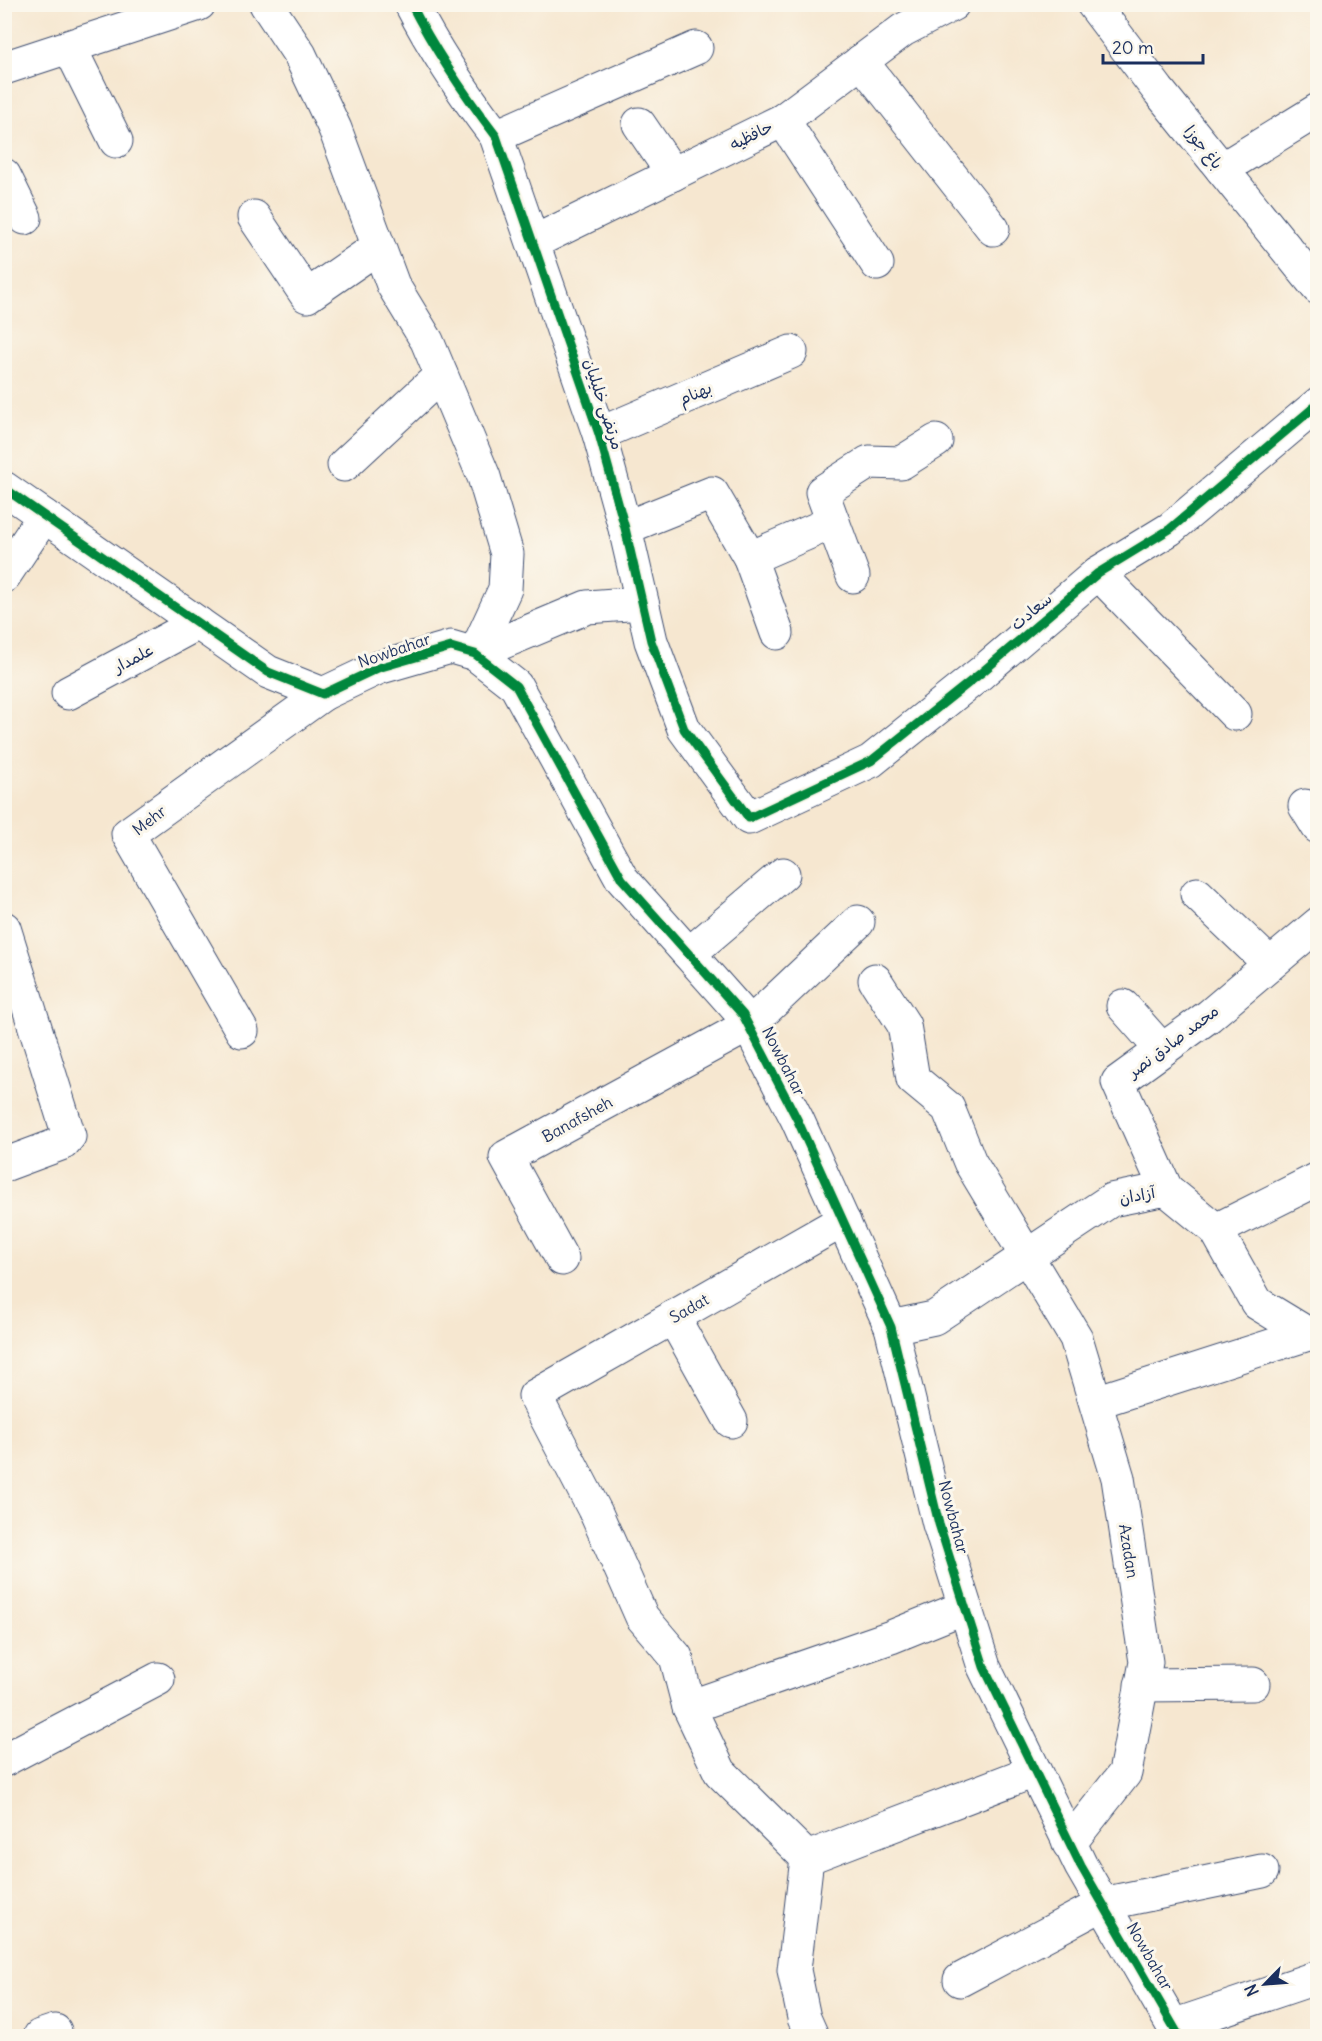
<svg xmlns="http://www.w3.org/2000/svg" width="1322" height="2041" viewBox="0 0 1322 2041" font-family="Delius,'Playpen Sans Arabic',sans-serif">
  <style>
    .lines { fill: none; stroke-linecap: round; stroke-linejoin: round }
    .minor-casing { stroke: #3c4b6f; stroke-width: 35 }
    .minor { stroke: #fff; stroke-width: 33 }
    .cycleway-casing { stroke: #fbf7ec; stroke-width: 13 }
    .cycleway { stroke: #00873e; stroke-width: 9 }
    .labels { text-anchor: middle; stroke-width: 6; stroke-linejoin: round; paint-order: stroke }
    .street-label { font-size: 16px; fill: #1b2f5e; stroke: #fbf7ec }
  </style>
  <rect width="100%" height="100%" fill="#fbf7ec"/>
  <filter id="ink" filterUnits="userSpaceOnUse"><feTurbulence type="fractalNoise" baseFrequency=".0167" numOctaves="2"/><feDisplacementMap in="SourceGraphic" scale="12" xChannelSelector="R" yChannelSelector="G"/><feConvolveMatrix kernelMatrix="1 2 1 2 8 2 1 2 1" color-interpolation-filters="sRGB"/></filter>
  <filter id="wash" filterUnits="userSpaceOnUse"><feTurbulence type="fractalNoise" baseFrequency=".008" numOctaves="4" result="noise"/><feDisplacementMap in="SourceGraphic" scale="24" xChannelSelector="R" yChannelSelector="G"/><feGaussianBlur stdDeviation="1.35" result="paint"/><feColorMatrix in="noise" values="0 0 0 0 0 0 0 0 0 0 0 0 0 0 0 0 0 1.4 0 .05"/><feComposite in="paint" operator="in"/></filter>
  <g filter="url(#wash)">
    <rect width="100%" height="100%" fill="#f6e7d0"/>
  </g>
  <g filter="url(#ink)">
    <g class="lines">
      <defs>
        <g id="minor">
          <path d="M266 4 300 55 335 129 393 285 427 341 484 477 507 554 505 589 475 654"/>
          <path d="M411 4C435 51 464 94 496 136L599 434 625 528 651 641 684 729 749 818 871 761 981 673 1098 573 1170 529 1318 404"/>
          <path d="M1093 4 1158 90 1318 288"/>
          <path d="M70 48 116 141"/>
          <path d="M861 61 993 229"/>
          <path d="M4 68 199 4"/>
          <path d="M783 120 877 264"/>
          <path d="M639 124 673 174"/>
          <path d="M496 136 696 48"/>
          <path d="M1222 169 1318 110"/>
          <path d="M4 175 25 218"/>
          <path d="M254 217 307 296 378 247"/>
          <path d="M534 242 783 120 903 30 953 4"/>
          <path d="M599 434 791 352"/>
          <path d="M344 465 441 375"/>
          <path d="M4 488 268 672 323 694 378 668 451 647 475 654 516 686 622 879 743 1015 797 1119 891 1327 939 1524 984 1667 1081 1866 1179 2036"/>
          <path d="M833 522 853 576"/>
          <path d="M625 528 712 493 750 558 833 522 822 492 869 462 901 463 936 441"/>
          <path d="M750 558 777 633"/>
          <path d="M1098 573 1235 714"/>
          <path d="M4 576 44 516"/>
          <path d="M475 654 587 607 642 603"/>
          <path d="M68 693 198 623"/>
          <path d="M1305 806 1318 827"/>
          <path d="M1197 894 1270 964"/>
          <path d="M4 928 69 1136 63 1143 4 1165"/>
          <path d="M689 954 783 874"/>
          <path d="M875 980 904 1025 913 1079 948 1108 970 1162 1076 1338 1118 1478 1146 1662 1125 1773 1069 1844"/>
          <path d="M1123 1006 1162 1050"/>
          <path d="M242 1031 128 834 323 694"/>
          <path d="M1166 1189 1118 1082 1209 1016 1318 924"/>
          <path d="M1216 1230 1318 1179"/>
          <path d="M562 1259 506 1157 749 1025 858 922"/>
          <path d="M673 1317 731 1421"/>
          <path d="M891 1327 934 1318 1111 1200 1166 1189 1216 1230 1257 1303 1308 1334 1318 1331"/>
          <path d="M1096 1402 1308 1334"/>
          <path d="M1141 1685 1253 1684"/>
          <path d="M689 1707 891 1637 965 1607"/>
          <path d="M4 1760 158 1679"/>
          <path d="M807 1858 1034 1771"/>
          <path d="M960 1980 1103 1904 1262 1871"/>
          <path d="M1173 2026 1318 1977"/>
          <path d="M40 2036 55 2031"/>
          <path d="M812 2036 804 2018 794 1970 807 1858 720 1772 689 1707 676 1657 642 1617 596 1513 535 1396 835 1225 844 1222"/>
        </g>
      </defs>
      <use href="#minor" class="minor-casing"/>
      <use href="#minor" class="minor"/>
      <defs>
        <g id="cycleway">
          <path d="M411 4C435 51 464 94 496 136L599 434 625 528 651 641 684 729 749 818 871 761 981 673 1098 573 1170 529 1318 404"/>
          <path d="M4 488 268 672 323 694 378 668 451 647 475 654 516 686 622 879 743 1015 797 1119 891 1327 939 1524 984 1667 1081 1866 1179 2036"/>
        </g>
      </defs>
      <use href="#cycleway" class="cycleway-casing"/>
      <use href="#cycleway" class="cycleway"/>
    </g>
  </g>
  <g class="labels">
    <g class="street-label">
      <text transform="translate(751 135) rotate(-26)" y="6">حافظیه</text>
      <text transform="translate(1204 147) rotate(51)" y="6">باغ جوزا</text>
      <text transform="translate(695 393) rotate(-23)" y="6">بهنام</text>
      <text transform="translate(604 404) rotate(72)" y="6">مرتضی خلیلیان</text>
      <text transform="translate(1031 611) rotate(-40)" y="6">سعادت</text>
      <text transform="translate(394 650) rotate(-19)" y="6">Nowbahar</text>
      <text transform="translate(133 658) rotate(-28)" y="6">علمدار</text>
      <text transform="translate(149 820) rotate(-38)" y="6">Mehr</text>
      <text transform="translate(1173 1041) rotate(-37)" y="6">محمد صادق نصر</text>
      <text transform="translate(784 1061) rotate(63)" y="6">Nowbahar</text>
      <text transform="translate(577 1119) rotate(-29)" y="6">Banafsheh</text>
      <text transform="translate(1137 1195) rotate(-11)" y="6">آزادان</text>
      <text transform="translate(689 1308) rotate(-30)" y="6">Sadat</text>
      <text transform="translate(954 1517) rotate(75)" y="6">Nowbahar</text>
      <text transform="translate(1129 1551) rotate(81)" y="6">Azadan</text>
      <text transform="translate(1150 1956) rotate(60)" y="6">Nowbahar</text>
    </g>
  </g>
  <rect width="1322" height="2041" fill="none" stroke="#fbf7ec" stroke-width="24"/>
  <g transform="translate(1265 1984) rotate(245)" stroke="#fbf7ec" stroke-width="4.5" paint-order="stroke">
  <path d="M0-4.5L10 22L0 15L-10 22Z" fill="#1b2f5e"/>
  <text y="-9" font-size="16" font-weight="bold" text-anchor="middle" fill="#1b2f5e">N</text>
  </g>
  <path d="M1103 54v9h100v-9" fill="none" stroke="#1b2f5e" stroke-width="3"/>
  <text x="1112" y="54" font-size="18" fill="#1b2f5e" stroke="#fbf7ec" stroke-width="4.5" paint-order="stroke">20 m</text>
</svg>
